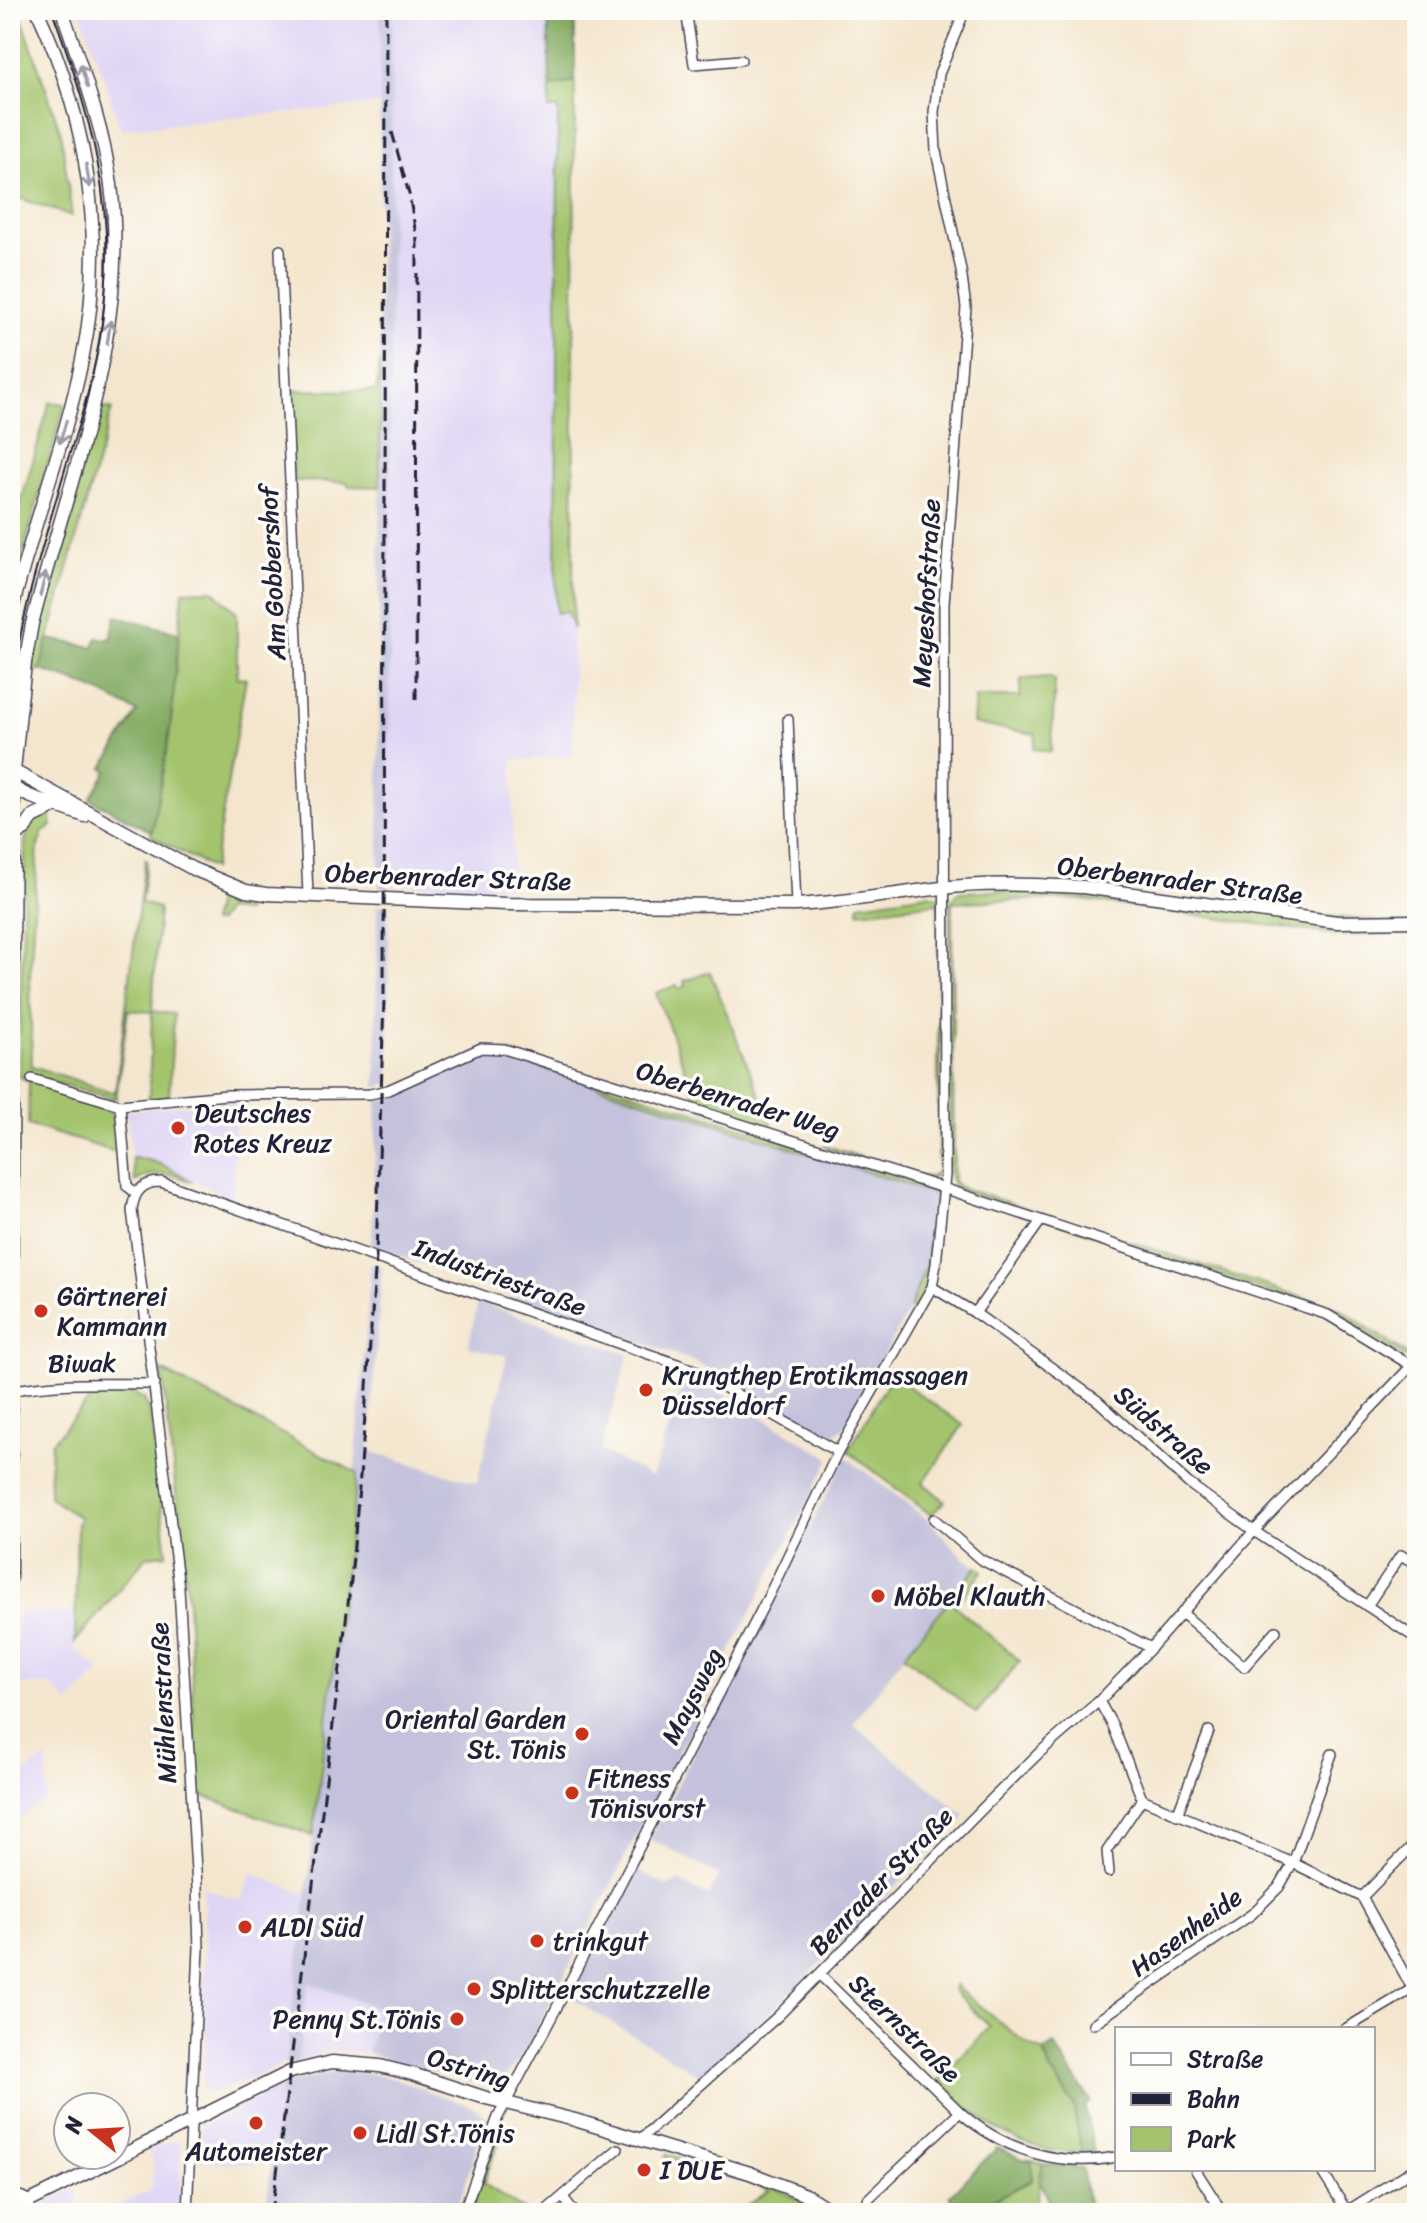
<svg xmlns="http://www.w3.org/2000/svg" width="1427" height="2223" viewBox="0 0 1427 2223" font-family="Sriracha,sans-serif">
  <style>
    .built { fill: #dfd5f5 }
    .industrial { fill: #c3c1db }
    .green { fill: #a3c46d; stroke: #627354; stroke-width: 2 }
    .forest { fill: #82aa60; stroke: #52664e; stroke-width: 2 }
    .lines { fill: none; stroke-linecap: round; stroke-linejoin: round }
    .street-casing { stroke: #423f51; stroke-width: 12 }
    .secondary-casing { stroke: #423f51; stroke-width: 15 }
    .street { stroke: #fff; stroke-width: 9 }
    .secondary { stroke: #fff; stroke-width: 12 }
    .tram { stroke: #22223b; stroke-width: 2 }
    .rail { stroke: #22223b; stroke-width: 3; stroke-dasharray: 12 6; stroke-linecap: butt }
    .oneway { stroke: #9c9ca7 }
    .poi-dot { fill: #c8321e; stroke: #fdfcf7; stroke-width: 3 }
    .labels { text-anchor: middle; stroke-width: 7; stroke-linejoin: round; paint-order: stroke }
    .street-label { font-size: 26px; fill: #22223b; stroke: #fdfcf7 }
    .poi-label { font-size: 26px; fill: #22223b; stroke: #fdfcf7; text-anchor: start }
  </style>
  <rect width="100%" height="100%" fill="#fdfcf7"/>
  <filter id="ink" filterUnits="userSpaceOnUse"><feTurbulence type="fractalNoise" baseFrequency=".0125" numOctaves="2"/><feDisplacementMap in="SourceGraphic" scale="16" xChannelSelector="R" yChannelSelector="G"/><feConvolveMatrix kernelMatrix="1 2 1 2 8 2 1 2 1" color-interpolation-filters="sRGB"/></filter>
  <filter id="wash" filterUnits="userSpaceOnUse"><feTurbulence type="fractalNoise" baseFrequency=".006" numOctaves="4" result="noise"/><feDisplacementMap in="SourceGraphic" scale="32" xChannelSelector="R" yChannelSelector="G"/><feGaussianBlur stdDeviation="1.8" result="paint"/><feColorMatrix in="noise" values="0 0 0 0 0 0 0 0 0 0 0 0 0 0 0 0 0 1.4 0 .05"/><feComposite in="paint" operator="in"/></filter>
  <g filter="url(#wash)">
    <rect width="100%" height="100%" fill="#f4e6ce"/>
    <g class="built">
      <path d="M80 10H380V104L121 129Z"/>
      <path d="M392 10H548L549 108 558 109 557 613 567 612 573 629V756L513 760 512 887 389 885Z"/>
      <path d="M235 1100 233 1199 146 1158H132L126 1111Z"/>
      <path d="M19 1612 76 1613 75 1649 101 1671 68 1703 51 1685H12Z"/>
      <path d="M47 1757V1799L10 1826V1780L18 1778Z"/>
      <path d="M251 1873 306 1894 285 2061 265 2073 209 2094 203 2085 206 2033 203 2003 205 1937 203 1887 241 1901Z"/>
      <path d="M308 1983 382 2009 367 2053 332 2051 298 2061Z"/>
      <path d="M282 2085 272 2165 200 2161 202 2127Z"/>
      <path d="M171 2141H178L181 2148 180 2213H115V2208L152 2189 153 2162 148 2152Z"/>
      <path d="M77 2188V2213H39V2207Z"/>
    </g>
    <g class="industrial">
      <path d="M380 10H392L389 894H379Z"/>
      <path d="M377 906H388L389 1083 376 1088Z"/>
      <path d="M482 1049 937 1194 926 1264 910 1308 843 1428 834 1435 823 1434 724 1376 691 1360 370 1245 372 1238 377 1100H391Z"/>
      <path d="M371 1263 382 1267 369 1451 477 1483 507 1356 468 1347 478 1302 629 1354 601 1451 652 1477 686 1374 695 1377 830 1458 525 2052 501 2083 494 2086 479 2085 367 2053 381 2009 308 1983 298 2061 285 2065 348 1559Z"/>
      <path d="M846 1457 927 1519 964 1558 977 1567 910 1647 853 1724 965 1816 783 2001 699 2075 569 1997 635 1869 667 1886 678 1881 709 1896 719 1875 650 1839Z"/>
      <path d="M336 2072 366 2073 395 2079 473 2107 489 2119 477 2146 456 2213H265L282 2085Z"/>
    </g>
    <g class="green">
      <path d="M10 10H19L61 133 72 216 10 195Z"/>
      <path d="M575 81 573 629 567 612 556 613 558 109H549L550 87Z"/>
      <path d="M380 361V487L349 486 347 482 293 481 289 390 376 391Z"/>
      <path d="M50 402 65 404 10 598V540Z"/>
      <path d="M98 407 112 409 40 670 30 671 38 623Z"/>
      <path d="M213 590 237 613V677L246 678 213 869 151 836 170 730 183 591Z"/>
      <path d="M1051 677 1055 680 1051 752 1034 749 1036 734 973 724 975 697H1020L1021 679Z"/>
      <path d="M50 814 52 826 42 833 38 846 30 979 32 1066 115 1093 145 859 147 860 141 903 159 908 152 1011 174 1014 169 1097 149 1099 152 1012 128 1010 116 1099 32 1076 61 1093 95 1102 108 1111 114 1119 119 1153 28 1125 29 1081 19 1077 25 840C30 826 35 819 50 814Z"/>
      <path d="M1031 890 1078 892 1417 925V935H1339L1075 899 952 902 954 1183 960 1187 1342 1310 1411 1357H1403L1338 1315 959 1190 953 1185 949 1175 950 903 958 892Z"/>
      <path d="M218 892 245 905V912L226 910 218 922 211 923Z"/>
      <path d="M928 894 938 897 940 903 941 1171 932 1179 922 1178 829 1149 823 1145 923 1176 931 1177 938 1172V903L859 912V904Z"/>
      <path d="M710 972 774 1130 699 1107 656 993 677 985 679 989 686 986 684 981Z"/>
      <path d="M482 1049 509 1053 933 1188 938 1194 927 1287 914 1310 910 1308 926 1264 936 1194Z"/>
      <path d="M132 1158C154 1158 174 1170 193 1182 173 1174 153 1169 135 1182Z"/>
      <path d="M162 1371 357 1473 313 1836 198 1794 187 1588Z"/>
      <path d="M892 1375 963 1425 923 1483 945 1501 931 1515 848 1451Z"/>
      <path d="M132 1393 144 1399 150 1412 167 1554 147 1556 75 1642 77 1523 80 1518 49 1497 51 1443 95 1394Z"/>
      <path d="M977 1567 983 1571 955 1606 1020 1661 976 1713 904 1655Z"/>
      <path d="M955 1986 1027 2044 1044 2052 1050 2070 1073 2104 1082 2153C1021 2154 979 2121 938 2080L990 2027 953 1990Z"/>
      <path d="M504 2123 514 2125 503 2133 483 2183 528 2213H471L489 2156Z"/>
      <path d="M667 2154 780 2190 825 2213H737L770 2190 665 2157Z"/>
      <path d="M1027 2159 1043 2164 1035 2213H967L1031 2181 1032 2163Z"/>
    </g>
    <g class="forest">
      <path d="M548 10H575V81L550 87Z"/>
      <path d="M116 616 179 633 170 730 152 832 90 799 107 771 103 768 137 712C105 694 75 679 40 670L48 639 94 647 97 638 111 639Z"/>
      <path d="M1054 2045 1091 2102 1085 2107 1094 2153H1082L1073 2104 1050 2070 1044 2052Z"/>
      <path d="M997 2148 1032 2163V2180L966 2213 949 2196Z"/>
      <path d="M1043 2164 1082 2168 1090 2213H1056L1039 2180Z"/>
    </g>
  </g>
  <g filter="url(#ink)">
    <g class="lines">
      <defs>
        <g id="street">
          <path d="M686 10 694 64 741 60"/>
          <path d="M280 250 308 895"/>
          <path d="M788 719 796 905"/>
          <path d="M32 1079 120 1105 227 1095 370 1094 388 1090 481 1048 504 1049 943 1188 1328 1315 1412 1366"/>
          <path d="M120 1105 127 1186 136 1193"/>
          <path d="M932 1287 975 1313 1098 1401 1188 1483 1254 1531 1417 1639"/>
          <path d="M975 1313 1040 1222"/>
          <path d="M10 1391C57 1381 107 1384 155 1384"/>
          <path d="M934 1519 980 1559 1151 1648"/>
          <path d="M1367 1606 1401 1555 1417 1565"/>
          <path d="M1182 1613 1244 1667 1276 1631"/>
          <path d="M1099 1701 1113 1726 1142 1799 1293 1863 1362 1897 1417 1997"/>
          <path d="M1177 1815 1209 1731"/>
          <path d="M1109 1872 1107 1851 1142 1799"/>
          <path d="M1362 1897 1417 1841"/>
          <path d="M820 1975 960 2112C1003 2150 1060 2168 1117 2157"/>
          <path d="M1093 2024 1252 1914 1279 1887 1293 1863 1332 1754"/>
          <path d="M1345 2029 1417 1986"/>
          <path d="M639 2140 778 2016 995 1796 1039 1753 1099 1701 1151 1648 1254 1531 1417 1360"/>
          <path d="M1195 2169 1223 2213"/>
          <path d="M1320 2169 1347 2211 1417 2167"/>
          <path d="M563 2197 575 2213"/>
          <path d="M868 2199 960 2112"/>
          <path d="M187 2213 199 1948 197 1887 179 1588 132 1210C134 1192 142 1182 161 1182L694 1370 838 1452"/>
          <path d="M463 2213 498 2117 556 2009 768 1597 838 1452 932 1287 936 1264 945 1175 944 603 966 307 961 270 936 151 934 112 939 74 965 10"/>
          <path d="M543 2213 618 2149"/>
        </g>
        <g id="secondary">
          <path d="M10 618C30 531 64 448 82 360 107 241 88 120 37 10"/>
          <path d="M10 769 193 869 246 891 266 894 506 904 796 905C845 902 893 894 942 888 987 882 1037 885 1083 887L1337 922 1417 921"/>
          <path d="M10 786 29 796 85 816"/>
          <path d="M14 835 24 830 33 817 56 806"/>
          <path d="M10 1580 14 771 25 663 32 624C68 479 130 337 111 185 103 125 81 67 62 10"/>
          <path d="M10 2199 21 2198 29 2202"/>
          <path d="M10 2211 290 2072 332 2062 380 2066 412 2074 486 2098 575 2120 750 2173 808 2196 835 2213"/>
        </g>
      </defs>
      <use href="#street" class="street-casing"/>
      <use href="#secondary" class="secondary-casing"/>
      <use href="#street" class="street"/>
      <use href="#secondary" class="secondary"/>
      <path class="tram" d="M10 700C19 618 45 538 68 459 82 415 96 370 102 324 118 207 91 117 52 10"/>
      <g class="rail">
        <path d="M392 132 409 194 417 240 416 701"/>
        <path d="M272 2213 351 1580 364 1430 376 1257 384 999 386 10"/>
      </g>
    </g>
    <defs><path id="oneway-shaft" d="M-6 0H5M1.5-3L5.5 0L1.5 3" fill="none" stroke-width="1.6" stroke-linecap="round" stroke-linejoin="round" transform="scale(2)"/></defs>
    <g class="oneway">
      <use href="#oneway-shaft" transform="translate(84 76) rotate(-108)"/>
      <use href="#oneway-shaft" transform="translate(88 176) rotate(81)"/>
      <use href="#oneway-shaft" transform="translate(109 332) rotate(-81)"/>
      <use href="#oneway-shaft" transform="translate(63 432) rotate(106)"/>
      <use href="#oneway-shaft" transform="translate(43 584) rotate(-76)"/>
    </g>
  </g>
  <g class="poi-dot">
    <circle cx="178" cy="1128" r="8"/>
    <circle cx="41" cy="1311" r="8"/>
    <circle cx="646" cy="1390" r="8"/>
    <circle cx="878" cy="1596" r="8"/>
    <circle cx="582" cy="1734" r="8"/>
    <circle cx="572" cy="1793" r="8"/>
    <circle cx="245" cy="1927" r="8"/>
    <circle cx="537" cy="1941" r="8"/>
    <circle cx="474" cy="1989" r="8"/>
    <circle cx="457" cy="2019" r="8"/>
    <circle cx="256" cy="2123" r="8"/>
    <circle cx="360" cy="2133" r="8"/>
    <circle cx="644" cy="2170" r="8"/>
  </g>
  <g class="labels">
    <g class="street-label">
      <text transform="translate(272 573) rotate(-93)" y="9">Am Gobbershof</text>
      <text transform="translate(926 593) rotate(-87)" y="9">Meyeshofstraße</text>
      <text transform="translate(448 877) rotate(2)" y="9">Oberbenrader Straße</text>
      <text transform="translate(1180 880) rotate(7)" y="9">Oberbenrader Straße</text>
      <text transform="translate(738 1100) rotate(17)" y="9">Oberbenrader Weg</text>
      <text transform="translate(500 1277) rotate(20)" y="9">Industriestraße</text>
      <text transform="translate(82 1363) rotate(-1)" y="9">Biwak</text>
      <text transform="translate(1164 1430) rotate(41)" y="9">Südstraße</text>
      <text transform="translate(692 1696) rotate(-63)" y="9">Maysweg</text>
      <text transform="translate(163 1703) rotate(-93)" y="9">Mühlenstraße</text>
      <text transform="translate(881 1881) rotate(-46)" y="9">Benrader Straße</text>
      <text transform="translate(1186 1932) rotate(-36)" y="9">Hasenheide</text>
      <text transform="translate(905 2028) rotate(44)" y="9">Sternstraße</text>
      <text transform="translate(469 2068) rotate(17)" y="9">Ostring</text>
    </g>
    <g class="poi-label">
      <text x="194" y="1122">Deutsches<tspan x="194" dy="30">Rotes Kreuz</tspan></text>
      <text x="57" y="1305">Gärtnerei<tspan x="57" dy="30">Kammann</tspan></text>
      <text x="662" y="1384">Krungthep Erotikmassagen<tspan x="662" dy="30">Düsseldorf</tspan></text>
      <text x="894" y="1605">Möbel Klauth</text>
      <text x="566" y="1728" text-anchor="end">Oriental Garden<tspan x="566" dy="30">St. Tönis</tspan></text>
      <text x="588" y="1787">Fitness<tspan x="588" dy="30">Tönisvorst</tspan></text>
      <text x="261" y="1936">ALDI Süd</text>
      <text x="553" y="1950">trinkgut</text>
      <text x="490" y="1998">Splitterschutzzelle</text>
      <text x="441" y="2028" text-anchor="end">Penny St.Tönis</text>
      <text x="376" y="2142">Lidl St.Tönis</text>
      <text x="256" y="2160" text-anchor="middle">Automeister</text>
      <text x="660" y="2179">I DUE</text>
    </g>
  </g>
  <rect width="1427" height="2223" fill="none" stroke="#fdfcf7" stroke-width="40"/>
  <rect x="1115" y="2027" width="260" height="144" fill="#fdfcf7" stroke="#a5a5ac" stroke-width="2"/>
  <rect x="1131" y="2053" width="40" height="12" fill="#ffffff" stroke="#a5a5ac" stroke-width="2"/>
  <text x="1187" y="2067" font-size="24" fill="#22223b">Straße</text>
  <rect x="1131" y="2093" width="40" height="12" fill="#22223b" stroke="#a5a5ac" stroke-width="2"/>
  <text x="1187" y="2107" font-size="24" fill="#22223b">Bahn</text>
  <rect x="1131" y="2127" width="40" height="24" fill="#a3c46d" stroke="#a5a5ac" stroke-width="2"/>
  <text x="1187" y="2147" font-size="24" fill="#22223b">Park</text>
  <g transform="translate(92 2131) rotate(288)"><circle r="38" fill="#fdfcf7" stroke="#a5a5ac" stroke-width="2"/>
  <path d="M0-6L14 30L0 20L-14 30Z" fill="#c8321e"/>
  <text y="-12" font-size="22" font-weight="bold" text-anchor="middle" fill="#22223b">N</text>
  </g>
</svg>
